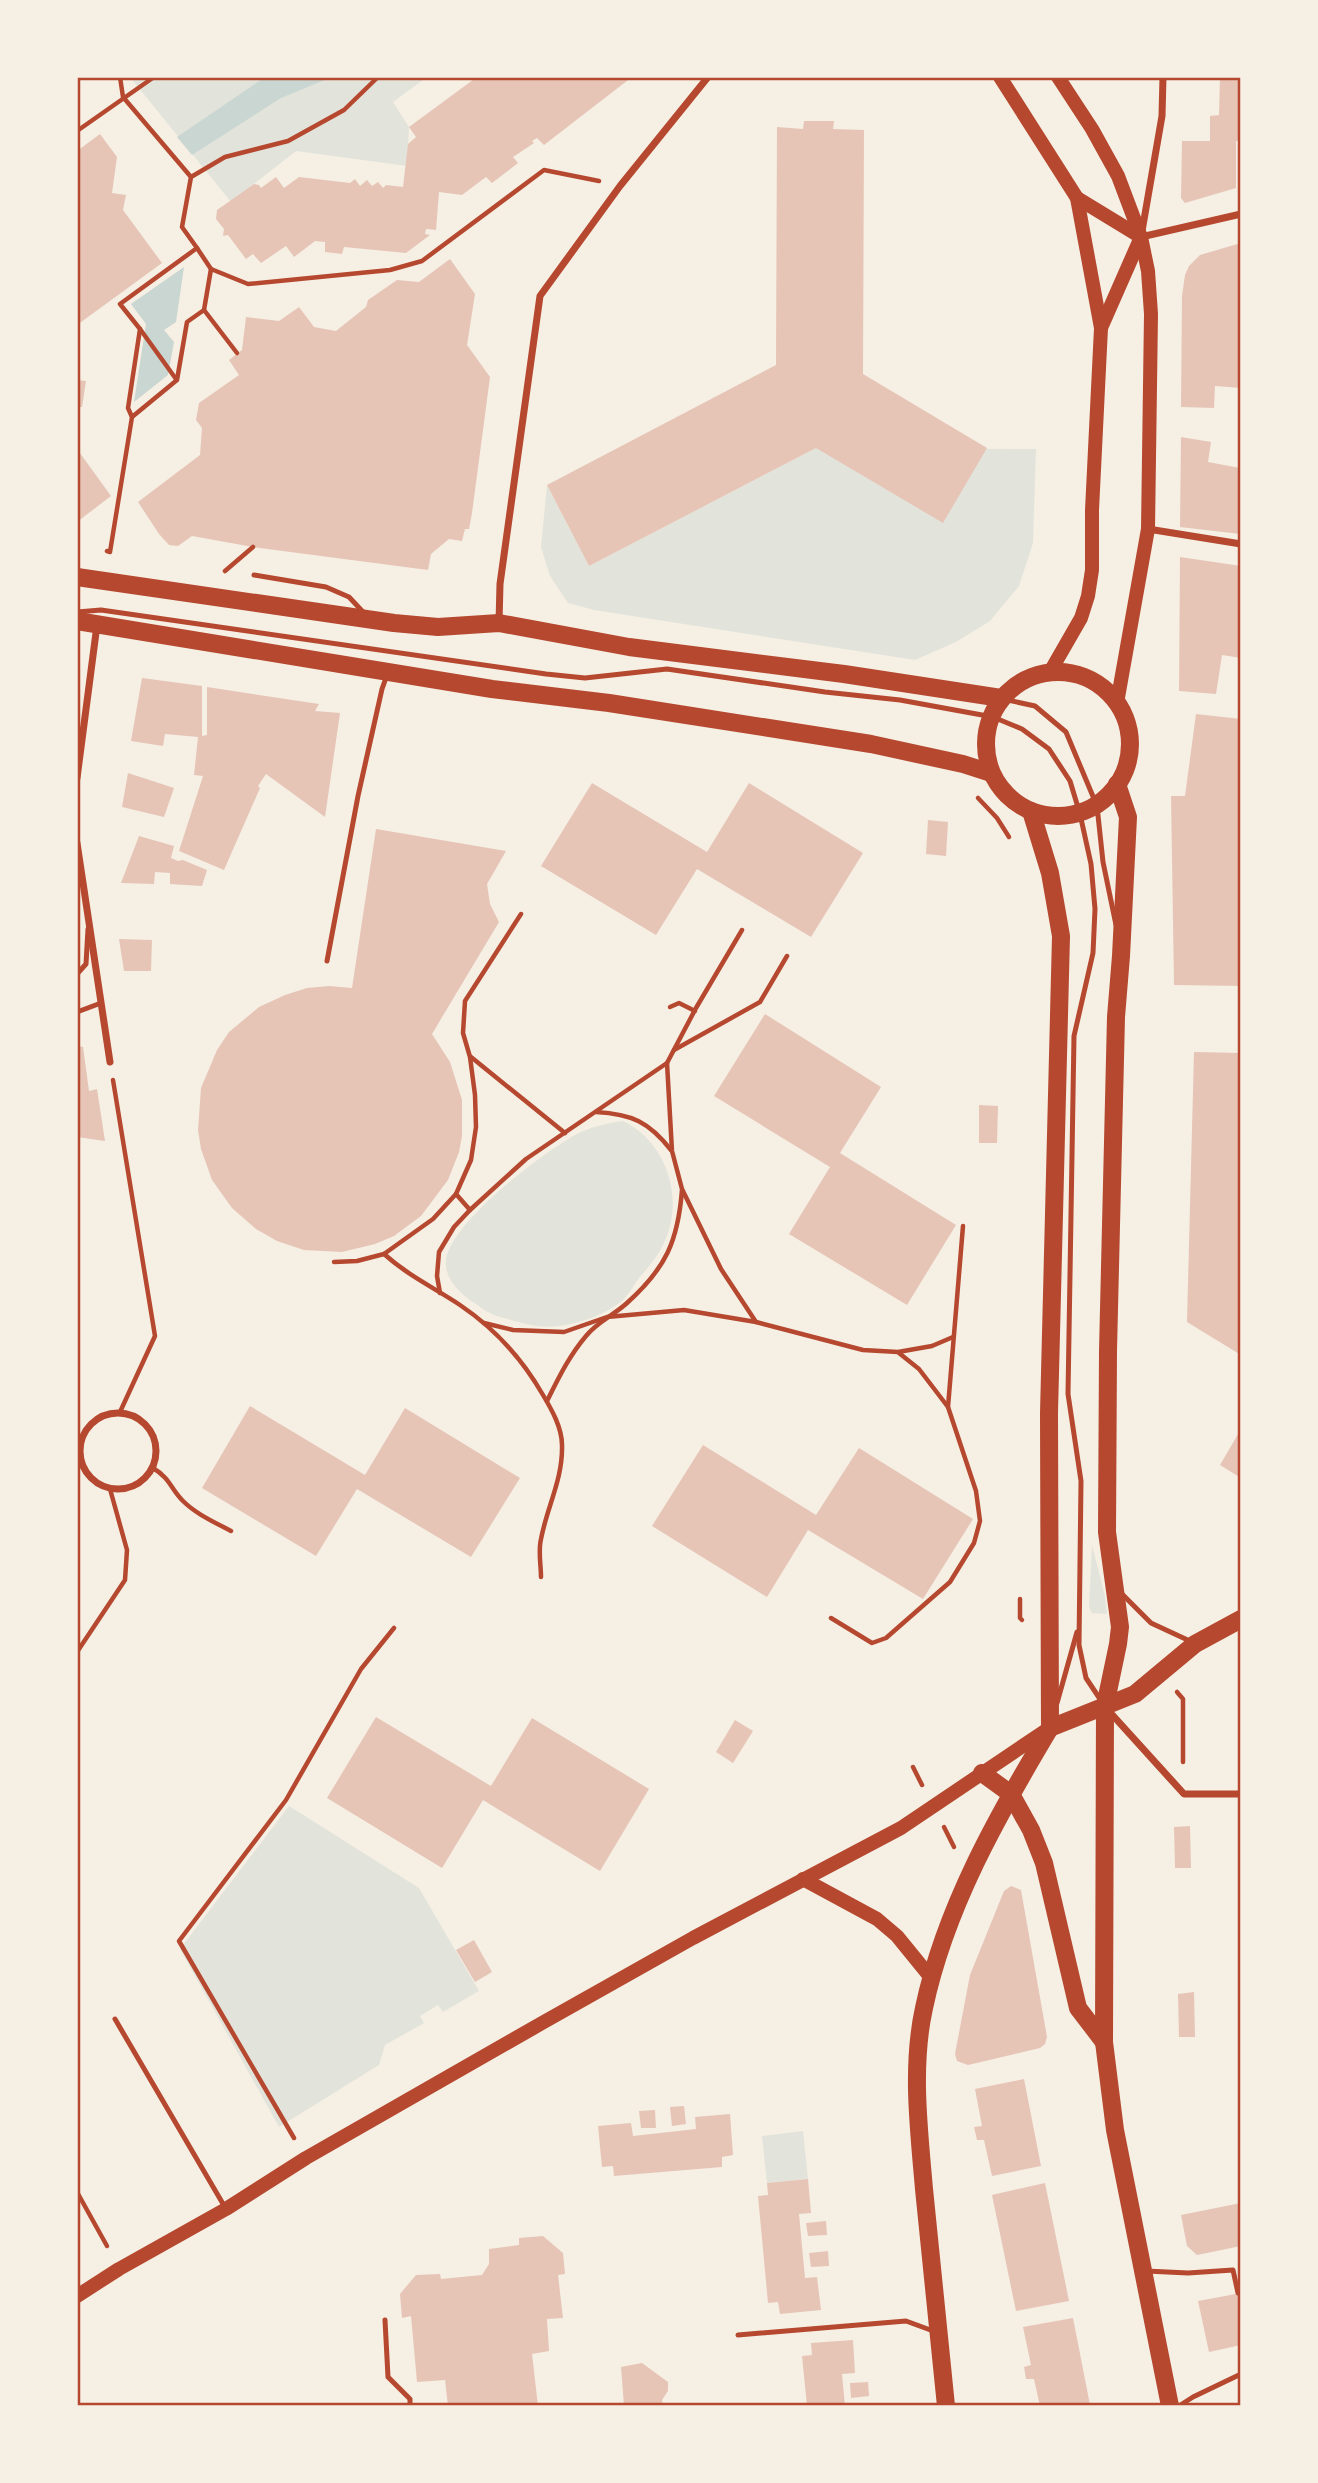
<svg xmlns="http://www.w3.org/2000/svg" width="1318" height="2483" viewBox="0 0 1318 2483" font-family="Mulish,sans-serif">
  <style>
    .green { fill: #e2e4dc }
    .water { fill: #c9d6d2 }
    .building { fill: #e6c5b7 }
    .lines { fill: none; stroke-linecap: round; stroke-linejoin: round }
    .path { stroke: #b5482f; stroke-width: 4.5 }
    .service { stroke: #b5482f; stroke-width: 5 }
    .minor { stroke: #b5482f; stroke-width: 7 }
    .secondary { stroke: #b5482f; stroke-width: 14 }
    .primary { stroke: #b5482f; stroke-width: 18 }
    .neatline { fill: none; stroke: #b5482f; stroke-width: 2.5 }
  </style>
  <rect width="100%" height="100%" fill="#f6efe4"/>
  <g class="green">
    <path d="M130 77H427L393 102 409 127 407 166 296 151 231 202Z"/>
    <path d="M816 448 1036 449 1033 543 1019 586 990 621 956 642 915 660 594 610 568 603 550 576 541 547 547 485 589 566Z"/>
    <path d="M623 1121C667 1142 685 1199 664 1243 658 1256 648 1268 639 1278 634 1285 629 1294 623 1300 607 1314 581 1323 560 1326 538 1329 518 1322 497 1316 487 1313 479 1306 470 1300 459 1292 447 1280 446 1266 441 1228 545 1151 577 1134 591 1127 607 1123 623 1121Z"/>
    <path d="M1092 1545 1105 1596 1107 1614 1092 1613 1089 1607Z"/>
    <path d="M289 1806 419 1888 479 1991 443 2012 438 2005 420 2016 424 2023 385 2045 379 2065 279 2127 180 1949Z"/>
    <path d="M803 2131 808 2179 767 2183 762 2136Z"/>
  </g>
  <g class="water">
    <path d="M265 77H332L281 98 192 155 177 137Z"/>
    <path d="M184 267 176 322 164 330 174 342 168 375 134 402 146 324 131 304Z"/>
  </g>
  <g class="building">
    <path d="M477 77H632L544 145 537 138 532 141 534 143 513 157 518 163 492 183 486 177 462 195 439 192 436 230 426 229 425 234 430 235 406 253 344 247 342 254 325 252V242L315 241 294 257 286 246 261 263 253 254 246 259 228 235 223 236 224 229 216 219 217 210 254 184 259 185 261 188 276 177 284 188 299 177 350 183 355 179 360 186 367 180 372 186 378 182 383 188 386 185 403 187 408 144 416 137 409 127Z"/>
    <path d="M1220 77H1241V141H1236V188L1185 203 1181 198 1182 141H1210V116L1219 115Z"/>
    <path d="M804 121H834L833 129 864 130 863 374 987 448 943 523 816 448 589 566 547 485 776 365 777 127 803 129Z"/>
    <path d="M100 134 117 157 112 193 126 195 123 210 162 263 77 325V151Z"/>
    <path d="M1241 243V388L1215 386 1214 408 1181 407 1182 296 1185 275 1189 266 1200 255Z"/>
    <path d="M450 259 475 294 467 345 490 377 472 513 469 529H465L462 541 449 539 431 554 428 570 253 547 192 536 178 546 169 545 159 534 138 502 200 455 202 428 196 420 199 403 239 375 229 360 242 350 246 317 279 321 299 307 314 327 336 331 366 307 368 300 397 280 419 282Z"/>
    <path d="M77 380 86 381 82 407H77Z"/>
    <path d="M1181 437 1211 442 1208 462 1240 468V534L1180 527Z"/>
    <path d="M77 449 111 496 77 522Z"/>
    <path d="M1180 557 1241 566V658L1222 655 1216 694 1179 691Z"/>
    <path d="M142 678 202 686V736L207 735V687L319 704 315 711 340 713 325 817 266 774 258 786 260 788 224 870 179 851 203 776 194 775 198 737 165 734 163 746 131 741Z"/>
    <path d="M1196 714 1241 719V986L1174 985 1171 796H1185Z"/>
    <path d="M128 773 174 788 164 817 122 807Z"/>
    <path d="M592 783 707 852 749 783 863 853 811 937 697 869 656 935 541 866Z"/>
    <path d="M928 820 948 822 946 856 926 854Z"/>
    <path d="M376 829 506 851 487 884 490 904 499 922 432 1034 450 1062 462 1100V1136L459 1152 448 1180 421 1216 394 1236 375 1244 342 1252 304 1250 277 1241 256 1229 232 1208 212 1180 201 1149 198 1130 201 1088 217 1050 229 1032 259 1007 285 995 307 988 329 986 352 988Z"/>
    <path d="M139 836 174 846 171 858 178 861 183 860 207 870 202 886 170 884V873L155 872 154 884 121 883Z"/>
    <path d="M119 939 152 940 151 971H124Z"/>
    <path d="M765 1014 881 1087 840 1153 956 1225 907 1305 789 1234 830 1167 714 1096Z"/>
    <path d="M77 1046 83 1047 89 1091 97 1089 105 1141 77 1137Z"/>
    <path d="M1194 1052 1241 1053V1355L1187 1322Z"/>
    <path d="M979 1105 998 1106 997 1143H979Z"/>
    <path d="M250 1406 365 1475 405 1408 520 1478 471 1557 357 1489 316 1556 202 1488Z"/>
    <path d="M1241 1429V1478L1220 1465Z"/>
    <path d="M703 1445 816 1515 859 1448 973 1519 923 1599 808 1530 767 1597 652 1526Z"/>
    <path d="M376 1717 491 1786 532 1718 649 1789 600 1871 483 1800 442 1868 327 1798Z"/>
    <path d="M735 1720 753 1731 733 1763 716 1752Z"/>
    <path d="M1190 1826 1191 1868H1175L1174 1827Z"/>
    <path d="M1011 1886 1021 1890 1047 2037 1045 2044 1040 2048 968 2065 957 2061 955 2054 970 1975 1004 1891Z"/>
    <path d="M474 1940 492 1972 475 1982 456 1950Z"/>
    <path d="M1194 1992 1195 2037H1179L1178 1994Z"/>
    <path d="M1024 2079 1041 2166 992 2176 984 2140H977L974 2127 982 2126 975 2089Z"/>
    <path d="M684 2106 686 2124 672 2126 670 2107Z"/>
    <path d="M655 2110 656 2128H641L639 2111Z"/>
    <path d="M730 2114 733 2155 722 2157V2167L614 2176 613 2166 602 2167 598 2126 631 2123 633 2136 696 2129 695 2117Z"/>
    <path d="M808 2179 811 2213 799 2214 805 2278 817 2277 821 2310 780 2314 778 2302 768 2303 758 2196 768 2195 767 2183Z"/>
    <path d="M1045 2183 1069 2301 1016 2311 992 2195Z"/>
    <path d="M1241 2203V2246L1197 2255 1187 2246 1181 2215Z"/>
    <path d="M826 2221 827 2235 808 2236 806 2223Z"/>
    <path d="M543 2236 563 2253 565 2274 558 2275 563 2318 547 2319 549 2351 532 2354 538 2406H448L445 2380 417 2382 411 2316 402 2318 400 2294 416 2275 440 2274 441 2279 482 2275 489 2264V2249L519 2245V2238Z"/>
    <path d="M828 2251 829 2266 811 2267 809 2253Z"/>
    <path d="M1241 2293V2345L1209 2352 1198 2301Z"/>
    <path d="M1073 2318 1090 2405 1040 2406 1034 2379H1026L1024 2367 1031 2365 1023 2327Z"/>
    <path d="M853 2340 855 2373 842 2374 845 2406H807L802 2356 812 2355 811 2343Z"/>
    <path d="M642 2363 668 2382V2391L662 2400 663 2406H624L621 2367Z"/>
    <path d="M868 2382 869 2396 851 2398 850 2383Z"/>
  </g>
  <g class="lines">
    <g class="path">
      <path d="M77 131 154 77"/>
      <path d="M191 177 225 157 288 141 344 110 378 77"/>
      <path d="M197 248 211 269 248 284 390 270 422 261 544 170 599 181"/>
      <path d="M204 310 237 353"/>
      <path d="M140 329 176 379"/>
      <path d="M132 417 177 380 187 322 204 310 211 269"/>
      <path d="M107 551 110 552 132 417 128 408 140 329 120 304 197 248 182 227 191 177 123 97 120 77"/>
      <path d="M225 571 253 547"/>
      <path d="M978 798 997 818 1009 837"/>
      <path d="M742 930 696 1008 667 1063 672 1151 682 1189 721 1269 756 1322"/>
      <path d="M670 1007 679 1003 695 1011"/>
      <path d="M674 1050 760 1002 787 956"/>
      <path d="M471 1057 565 1133"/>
      <path d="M113 1080 155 1336 120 1412"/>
      <path d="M596 1112C632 1114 649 1122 671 1150"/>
      <path d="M456 1194 470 1210"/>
      <path d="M384 1254C410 1277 433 1287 460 1305 494 1328 523 1360 543 1395 552 1410 562 1428 562 1445 563 1479 547 1507 541 1539 538 1551 541 1565 541 1577"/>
      <path d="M334 1262 357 1261 384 1254 433 1219 456 1194 471 1160 476 1127 475 1095 470 1057 463 1033 465 1001 521 914"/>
      <path d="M440 1293 437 1276 439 1252 454 1227 470 1210 526 1159 667 1063"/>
      <path d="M484 1323 513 1330 564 1332 607 1317 684 1310 756 1322 863 1350 898 1352 932 1346 953 1337"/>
      <path d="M899 1353 919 1369 948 1407"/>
      <path d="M547 1401C558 1379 569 1356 586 1336 597 1322 614 1315 627 1303 666 1268 678 1241 682 1190"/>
      <path d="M153 1468C171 1479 170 1488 183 1501 196 1514 214 1522 231 1531"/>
      <path d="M1020 1599V1618L1022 1620"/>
      <path d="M831 1618 872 1643 886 1638 950 1582 974 1543 980 1521 976 1491 948 1407 963 1226"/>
      <path d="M77 1652 125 1580 127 1550 110 1489"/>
      <path d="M1177 1692 1183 1699V1762"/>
      <path d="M913 1767 922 1785"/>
      <path d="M944 1827 954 1847"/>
      <path d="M294 2138 179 1941 286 1800 361 1669 394 1628"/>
      <path d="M77 2192 107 2246"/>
    </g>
    <g class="service">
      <path d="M254 575 326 587 349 597 364 613"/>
      <path d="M77 612 101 610 546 674 585 678 667 669 825 692 900 700 993 717 1022 729 1049 749 1070 781 1080 814 1091 864 1095 909 1093 953 1074 1036 1068 1394 1081 1481 1079 1645 1086 1678 1102 1702"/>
      <path d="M1003 699 1035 706 1066 732 1097 806 1103 862 1116 925"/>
      <path d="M327 961 358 796 382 689 387 675"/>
      <path d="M77 974 86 964 88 929"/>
      <path d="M77 1012 101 1003"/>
      <path d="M1121 1593 1151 1623 1192 1642"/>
      <path d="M1057 1703 1077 1632"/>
      <path d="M115 2019 226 2209"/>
      <path d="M1146 2271 1188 2273 1233 2270 1238 2293"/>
      <path d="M385 2320 388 2377 410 2399V2406"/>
      <path d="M738 2335 906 2321 936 2332"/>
      <path d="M1179 2406 1193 2397 1241 2374"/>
    </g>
    <g class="minor">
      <path d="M1163 77 1162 116 1141 237 1241 214"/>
      <path d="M1148 529 1241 544"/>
      <path d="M499 623 500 584 540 296 620 186 708 77"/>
      <path d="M77 778 97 625"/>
      <path d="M77 843 110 1062"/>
      <circle cx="118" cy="1451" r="38"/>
      <path d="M1107 1709 1184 1794H1241"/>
    </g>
    <g class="secondary">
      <path d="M1000 77 1077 198 1101 328 1092 510V570L1088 596 1081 618 1050 672"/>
      <path d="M1058 77 1092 129 1118 176 1141 237 1148 271 1151 314 1148 529 1117 703"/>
      <path d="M1077 198 1141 237"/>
      <path d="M1101 328 1141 237"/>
      <path d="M803 1879 877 1919 897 1936 932 1979"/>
      <path d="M77 2296 119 2269 226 2209 306 2158 542 2023 693 1938 901 1828 1048 1729"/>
    </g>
    <g class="primary">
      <path d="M77 577 394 623 438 627 499 623 629 647 844 674 1001 698"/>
      <path d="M77 621 492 689 609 703 871 744 963 764 991 773"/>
      <circle cx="1058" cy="744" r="72"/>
      <path d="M1117 784 1128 817 1121 956 1116 1017 1108 1351 1107 1532 1120 1627 1118 1644 1105 1706 1104 2042 1115 2130 1170 2406"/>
      <path d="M1031 811 1050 873 1061 936 1049 1413 1050 1728"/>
      <path d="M1050 1728 1135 1694 1195 1644 1241 1619"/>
      <path d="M982 1773 1011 1794 1031 1830 1044 1863 1078 2008 1104 2042"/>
      <path d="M946 2406C939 2334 931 2261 924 2189 919 2130 911 2067 924 2008 945 1908 998 1815 1050 1728"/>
    </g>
  </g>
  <rect width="1318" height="2483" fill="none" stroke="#f6efe4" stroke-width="158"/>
  <rect x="79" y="79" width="1160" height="2325" class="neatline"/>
</svg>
